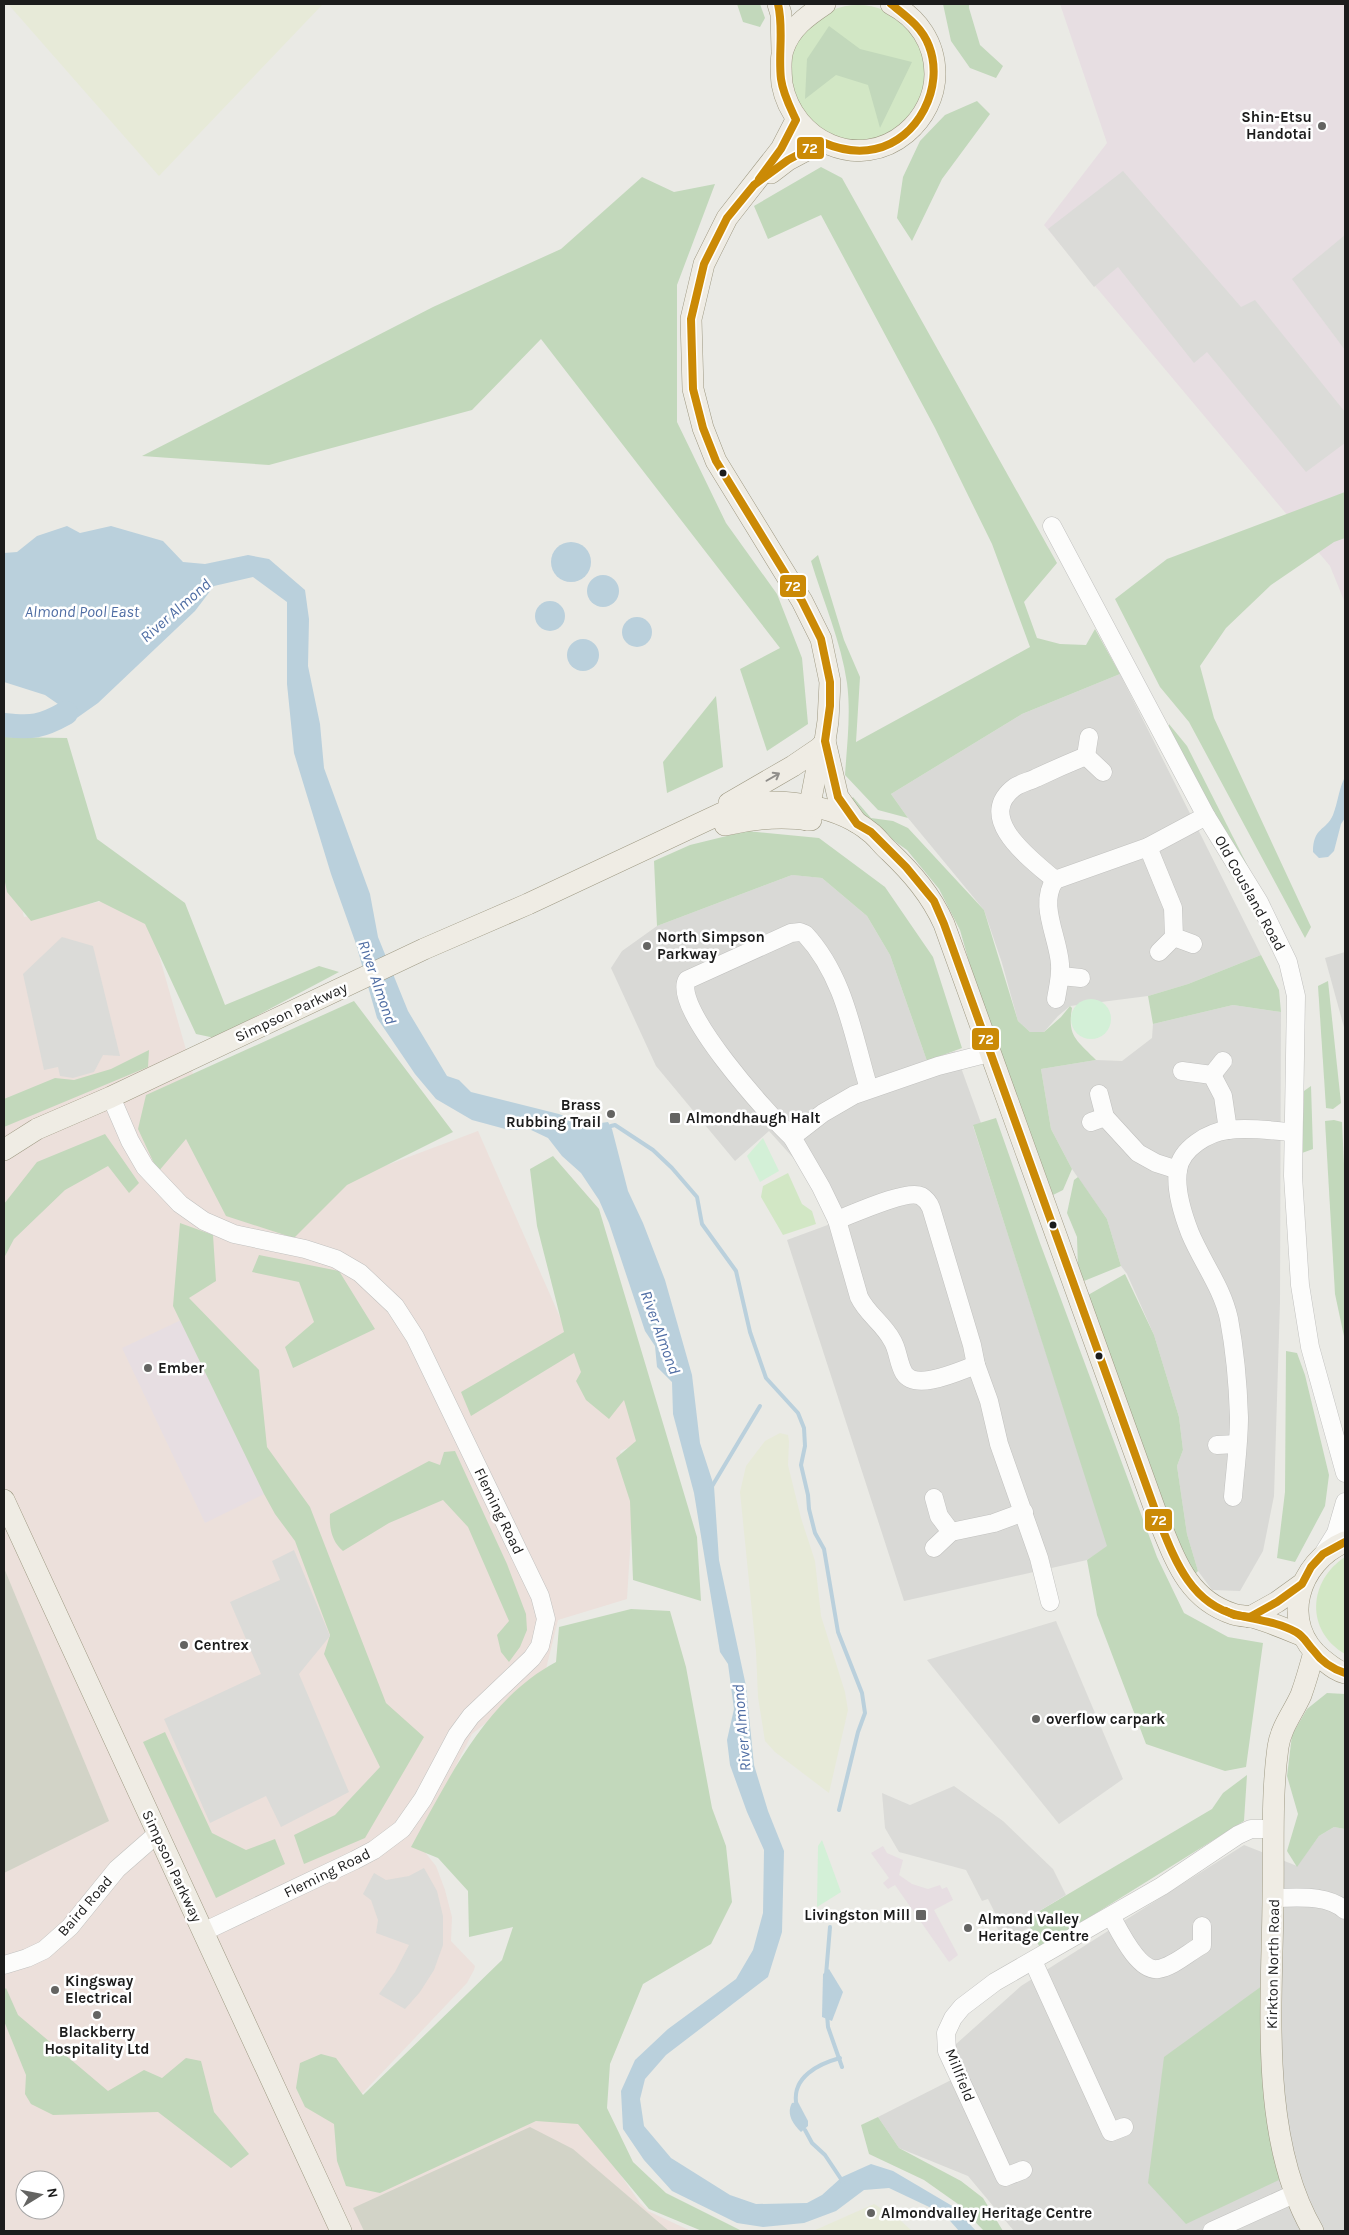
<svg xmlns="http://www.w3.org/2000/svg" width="1349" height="2235" viewBox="0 0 1349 2235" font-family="Karla,sans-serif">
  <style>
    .residential { fill: #d9d9d6 }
    .commercial { fill: #ece0db; fill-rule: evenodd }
    .industrial { fill: #e7dee2 }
    .construction { fill: #d2d3c7 }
    .farmland { fill: #e7ead8 }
    .grass { fill: #d2e7c5 }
    .forest { fill: #c2d8bb }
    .park { fill: #d3f0d7 }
    .parking { fill: #dbdbd8 }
    .water { fill: #bad0dc }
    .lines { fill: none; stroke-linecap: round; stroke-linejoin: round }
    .stream { stroke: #bad0dc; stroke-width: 4 }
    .river { stroke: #bad0dc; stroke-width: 24 }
    .minor-casing { stroke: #c1c1bf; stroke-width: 19 }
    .major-casing { stroke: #9e9983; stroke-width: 22 }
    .minor { stroke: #fcfcfb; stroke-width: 18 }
    .major { stroke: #efece4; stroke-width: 21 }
    .bus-1-casing { stroke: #fff; stroke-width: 11 }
    .bus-1 { stroke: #cb8a06; stroke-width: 8 }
    .oneway { stroke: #908e8a }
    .poi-dot { fill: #646462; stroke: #fff; stroke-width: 2 }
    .bus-dot { fill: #1c1c1c; stroke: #fff; stroke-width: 2 }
    .labels { text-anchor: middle; stroke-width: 5; stroke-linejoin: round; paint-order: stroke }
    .poi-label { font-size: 15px; font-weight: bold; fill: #1c1c1c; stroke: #fff; text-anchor: start }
    .street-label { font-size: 15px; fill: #1c1c1c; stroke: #fff }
    .water-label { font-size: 16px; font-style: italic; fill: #506ea4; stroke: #fff }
    .line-badge { stroke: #fff; stroke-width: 2 }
    .badge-label { font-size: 14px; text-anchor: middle; font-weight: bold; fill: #fff }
  </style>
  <rect width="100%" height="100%" fill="#eaeae5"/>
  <g class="residential">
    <path d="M1120 674 1261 955 1188 984 1148 996 1070 1006 1058 1016 1044 1032H1030L1018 1021 1002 963 984 910 908 818 891 794 1022 714Z"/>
    <path d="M792 875 822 878 867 916 890 955 927 1061 955 1051 981 1123 973 1126 1108 1546 1087 1560 904 1601 787 1240 833 1223 805 1171 769 1131 735 1161 656 1066 611 968 622 951 657 926Z"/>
    <path d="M1345 952V1031L1325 958Z"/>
    <path d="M1233 1005 1281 1012 1280 1302 1274 1496 1263 1551 1240 1591 1212 1590 1198 1571 1187 1534 1177 1466 1183 1450 1179 1417 1154 1335 1127 1274 1121 1266 1107 1219 1072 1169 1051 1129 1041 1069 1096 1060 1122 1061 1152 1038 1153 1024Z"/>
    <path d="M1334 1827 1345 1829V2231H1014L968 2176 899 2148 878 2117 963 2074 955 2045 1021 1986 1244 1845 1297 1866 1319 1836Z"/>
  </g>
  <path class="commercial" d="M4 831 24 917 108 900 149 920 230 1204 331 1186 478 1131 600 1408 627 1397 642 1442 620 1451 633 1501 627 1599 558 1620 544 1677 472 1734 417 1842 436 1866 445 1890 452 1917 451 1941 475 1966 474 1970 467 1983 339 2118 575 2120 600 2145 640 2203 648 2211 691 2231H4ZM25 2180H55V2210H25Z"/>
  <g class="industrial">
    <path d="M1060 4H1345V603L1330 566 1044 225 1107 143Z"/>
    <path d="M181 1320 264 1494 205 1523 122 1348Z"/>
    <path d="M883 1846 887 1853 903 1860 899 1875 912 1884 928 1889 940 1885 942 1889 947 1887 953 1900 934 1910 958 1955 949 1962 895 1885 888 1889 883 1883 889 1878 871 1853Z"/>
  </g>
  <g class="construction">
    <path d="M4 1568 109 1821 4 1873Z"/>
    <path d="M530 2127 573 2149 669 2231H364L353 2208Z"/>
  </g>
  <g class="farmland">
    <path d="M8 4H323L159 176Z"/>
    <path d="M780 1433 788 1435 789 1441 788 1465 801 1518 815 1561 821 1616 845 1692 848 1710 829 1793 775 1752 765 1741 758 1697 756 1651 740 1492 746 1466 765 1441Z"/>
    <path d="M874 2204 901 2221 912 2231H813Z"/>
  </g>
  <g class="grass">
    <circle cx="858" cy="74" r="69"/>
    <path d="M788 1173 802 1204 812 1211 816 1224 783 1235 761 1197 763 1186Z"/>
    <path d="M1345 1557V1654C1305 1631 1308 1581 1345 1557Z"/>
  </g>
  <g class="forest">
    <path d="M737 4H760L765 18 760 27 743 22Z"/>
    <path d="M943 4H969V8L980 45 1003 66 996 78 970 68 951 41Z"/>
    <path d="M829 26 860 49 912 62 880 128 868 85 836 75 805 99 807 59Z"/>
    <path d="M977 101 990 114 942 179 912 241 897 218 903 177 920 141 945 115Z"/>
    <path d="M821 167 842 178 1057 563 1024 602 1037 638 1060 644 1086 645 1095 629 1120 674 1022 714 891 794 908 818 878 810 845 775C847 745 851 713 847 683 841 641 823 601 811 561L818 555 844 640 860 677 856 742 1030 647 992 544 935 428 821 215 768 239 754 206Z"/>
    <path d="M642 177 674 192 715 184 677 285V422L726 523 777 594 802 658 808 724 767 751 740 669 780 648 541 339 472 410 269 465 142 456 433 307 561 249Z"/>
    <path d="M1345 492V538L1334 542 1271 585 1226 628 1200 666 1214 718 1311 927 1305 938 1189 722 1160 687 1115 599 1167 559Z"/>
    <path d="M716 696 723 767 667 793 663 762Z"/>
    <path d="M1169 724 1187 746 1276 922 1274 923 1169 732Z"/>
    <path d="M4 737 67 738 97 839 185 903 225 1005 319 966 339 972 215 1038 196 1034 145 924 99 901 31 921 7 892 4 877Z"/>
    <path d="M853 797 871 818 893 821 908 828 984 910 1018 1021 1030 1032H1044L1061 1017 1070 1006 1072 1008C1067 1037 1077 1040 1096 1060L1041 1069 1051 1129 1072 1169 1063 1190 1053 1195 975 983 960 930 939 889 907 850 869 823 849 802Z"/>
    <path d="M747 831 819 838 885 887 933 957 962 1048 927 1061 890 955 867 916 822 878 792 875 657 926 654 861 690 845Z"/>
    <path d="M1261 955 1279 990 1281 1012 1233 1005 1153 1024 1148 996 1188 984Z"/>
    <path d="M1328 981 1341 1103 1333 1109 1326 1108 1318 986Z"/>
    <path d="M354 1001 453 1132 347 1185 294 1238 226 1216 186 1139 158 1172 138 1129 146 1095Z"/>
    <path d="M149 1050 148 1067 4 1127V1099L55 1078 74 1080 111 1069Z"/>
    <path d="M1311 1086 1313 1149 1302 1153 1304 1091Z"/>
    <path d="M996 1118 1040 1243 1157 1557 1184 1613 1228 1637 1263 1643 1246 1767 1225 1771 1146 1744 1097 1615 1087 1560 1107 1546 973 1125Z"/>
    <path d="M1334 1120 1342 1122 1345 1186V1341L1335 1294 1325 1121Z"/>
    <path d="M105 1134 139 1183 129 1193 108 1166 65 1190 14 1239 4 1258V1204L37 1162Z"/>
    <path d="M553 1156 599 1209 697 1537 701 1601 633 1580 630 1501 616 1458 636 1441 624 1400 609 1419 586 1400 576 1381 581 1372 574 1353 471 1416 461 1392 564 1332 537 1226 530 1169Z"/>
    <path d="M1078 1177 1107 1219 1121 1266 1084 1281 1078 1269 1077 1237 1067 1213 1074 1180Z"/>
    <path d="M180 1223 213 1235 216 1281 189 1298 259 1370 267 1447 310 1507 386 1703 424 1737 365 1838 304 1864 294 1835 335 1815 380 1767 324 1654 330 1635 295 1541 275 1514 264 1494 173 1306Z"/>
    <path d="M259 1255 339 1271 375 1329 293 1368 285 1347 314 1322 299 1282 252 1272Z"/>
    <path d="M1125 1274 1154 1335 1179 1417 1183 1450 1177 1466 1187 1534 1198 1571 1195 1574 1177 1540 1088 1295Z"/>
    <path d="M1286 1351 1297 1353 1305 1375 1329 1475 1325 1506 1295 1562 1277 1558 1285 1492Z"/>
    <path d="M455 1451 507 1564 526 1614 527 1630 520 1647 509 1662 501 1652 497 1635 509 1621 468 1527 443 1500 389 1523 343 1551C332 1542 329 1528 330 1514L429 1461 440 1465 444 1452Z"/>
    <path d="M631 1609 670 1611 686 1667 712 1808 726 1846 732 1902 711 1944 643 1984 610 2064 607 2108 633 2162 666 2193 742 2231H702L649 2209 578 2124 536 2121 380 2193 346 2186 337 2161 334 2124 305 2107 296 2088 300 2063 321 2054 336 2058 363 2095 502 1960 513 1927 469 1937 468 1891 438 1858 411 1847C448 1780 486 1699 556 1662L559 1627Z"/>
    <path d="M1327 1693 1345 1694V1829L1334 1827 1319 1836 1297 1867 1287 1851 1298 1814 1287 1776 1292 1735 1307 1709Z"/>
    <path d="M165 1732 212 1833 246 1850 275 1839 285 1864 216 1898 143 1742Z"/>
    <path d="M1247 1775 1244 1821 1040 1948 1026 1919 1212 1809 1223 1793Z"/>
    <path d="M1266 1983 1281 2179 1186 2224 1148 2183 1164 2057Z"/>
    <path d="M6 1988 18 2015 108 2091 144 2070 162 2078 186 2058 201 2061 214 2112 249 2154 231 2168 158 2112 53 2115 31 2104 25 2094 26 2075 4 2021V1990Z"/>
    <path d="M878 2117 899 2148 961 2181 983 2198 1003 2231H984L958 2204 924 2180 869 2154 861 2125Z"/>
  </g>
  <g class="park">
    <circle cx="1091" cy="1019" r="20"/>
    <path d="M763 1138 779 1171 760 1182 747 1156Z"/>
    <path d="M822 1840 841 1892 817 1907 818 1846Z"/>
  </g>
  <g class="parking">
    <path d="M1123 171 1241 307 1255 300 1345 412V443L1306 472 1207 352 1194 363 1118 267 1094 287 1048 229Z"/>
    <path d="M1345 235V350L1292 279Z"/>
    <path d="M62 937 93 946 120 1056 103 1055 94 1072 73 1078 60 1076 58 1067 44 1070 23 974Z"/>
    <path d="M294 1550 330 1636 299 1674 349 1792 281 1827 266 1796 210 1823 164 1719 261 1674 230 1602 280 1580 272 1561Z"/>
    <path d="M1056 1621 1123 1779 1059 1824 927 1660Z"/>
    <path d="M954 1786 1003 1821 1053 1869 1066 1895 1026 1919 1030 1927 1005 1940 996 1926 1000 1923 988 1899 982 1901 966 1870 899 1852 885 1828 882 1793 910 1805Z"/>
    <path d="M424 1868 437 1891 443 1916V1945L434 1970 420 1992 405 2009 379 1994 395 1972 409 1945 376 1933 378 1920 371 1900 363 1894 374 1873 386 1880 409 1876Z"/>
  </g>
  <g class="water">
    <path d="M67 526 80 533 111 526 163 541 183 562 205 564 248 555 269 559 305 590 309 619 308 666 320 724 324 768 370 894 378 937 408 1011 447 1076 459 1080 471 1092 559 1114 587 1125 608 1122 612 1129 628 1191 643 1223 665 1280 692 1375 700 1443 714 1486 719 1560 746 1686 754 1765 768 1811 784 1851 782 1932 768 1977 666 2055 645 2079 640 2099 644 2126 671 2158 730 2195 756 2204 807 2203 822 2195 842 2177 871 2164 893 2171 954 2207 976 2231H959L944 2214 889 2188 864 2190 836 2211 804 2223 763 2227 737 2223 672 2191 644 2160 623 2129 621 2091 635 2060 668 2029 736 1979 753 1950 763 1913 764 1850 747 1812 730 1765 727 1740 734 1709 728 1664 720 1652 694 1493 673 1414 672 1382 657 1367 655 1346 645 1331 609 1223 599 1200 581 1173 562 1156 548 1138 529 1129 509 1130 472 1120 436 1099 415 1074 377 1018 356 944 331 874 294 753 287 684V602L253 577 214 586 195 611 98 703 64 727 42 732 33 716 46 712 58 704 45 695 4 682V553L17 552 37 536Z"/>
    <circle cx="571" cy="562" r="20"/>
    <circle cx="603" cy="591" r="16"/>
    <circle cx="550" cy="616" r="15"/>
    <circle cx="637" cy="632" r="15"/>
    <circle cx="583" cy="655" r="16"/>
    <path d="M1345 777V818L1341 824 1334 851 1328 857 1319 858 1313 852C1313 827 1326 831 1333 815 1338 802 1339 788 1345 777Z"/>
    <path d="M829 1969 843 1992 832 2021 822 2017 823 1974Z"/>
    <path d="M798 2102 808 2121V2126L801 2132C793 2124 786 2114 792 2103Z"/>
  </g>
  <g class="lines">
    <g class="stream">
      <path d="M611 1126 615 1125 653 1150 672 1168 697 1197 702 1224 736 1271 750 1332 766 1378 798 1413 804 1428 805 1446 801 1465 808 1495 809 1509 815 1533 824 1549 838 1632 862 1693 865 1713 858 1732 839 1810"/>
      <path d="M711 1488 760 1406"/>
      <path d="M826 1975 830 1927"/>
      <path d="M827 2014 828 2027 842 2067"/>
      <path d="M796 2102C793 2077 818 2064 840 2058"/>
      <path d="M805 2130 812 2143 825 2155 843 2182"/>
    </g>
    <path class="river" d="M4 725C32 728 41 727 66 713"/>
    <defs>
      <g id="minor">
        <path d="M1052 526 1206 816 1259 902 1288 962 1296 996 1293 1176 1300 1285 1310 1347 1345 1473"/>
        <path d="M1086 756 1089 737"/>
        <path d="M1103 772 1086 756C1069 763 1053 770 1036 778 1030 781 1021 783 1015 787 973 818 1032 860 1055 880L1148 847 1206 816"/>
        <path d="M1148 847 1173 908 1174 937 1193 944"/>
        <path d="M1055 880C1038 904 1058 936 1060 964 1061 976 1058 987 1056 999"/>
        <path d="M1159 952 1174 937"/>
        <path d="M1061 976 1081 978"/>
        <path d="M989 1053 938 1066 854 1095 823 1113 792 1137 821 1187 837 1220C853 1214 907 1189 921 1196 926 1199 929 1203 931 1208L972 1345 976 1365 989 1401 999 1444 1039 1558 1050 1602"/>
        <path d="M1182 1071 1212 1075 1223 1096 1228 1130"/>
        <path d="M1212 1075 1223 1061"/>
        <path d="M1099 1094 1105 1117 1138 1153 1156 1163 1178 1170"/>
        <path d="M111 1097 130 1141 145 1167 180 1204 204 1221 234 1234 305 1249 336 1259 360 1273 395 1306 415 1337 540 1596 546 1619 540 1646 532 1658 471 1716 457 1735 423 1799 402 1829 374 1850 355 1860 203 1932"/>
        <path d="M1091 1122 1105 1117"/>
        <path d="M792 1137C770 1117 671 1007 687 980L791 933 800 932 805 934C845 977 853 1036 869 1089"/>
        <path d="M837 1220 859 1297C867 1314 883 1323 892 1340 898 1349 898 1363 904 1373 916 1392 959 1371 976 1365"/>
        <path d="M1217 1445 1237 1444"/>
        <path d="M1233 1497C1235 1471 1239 1444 1239 1417 1238 1385 1235 1351 1229 1319 1222 1287 1202 1262 1190 1233 1183 1215 1175 1189 1178 1170 1181 1148 1209 1132 1228 1130 1250 1127 1272 1131 1293 1132"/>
        <path d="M934 1498 939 1516 951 1532"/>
        <path d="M934 1548 951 1532 994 1523 1024 1512"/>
        <path d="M1323 1554 1336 1533 1345 1502"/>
        <path d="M1274 1898C1297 1898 1326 1894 1345 1910"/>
        <path d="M1111 1916C1119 1930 1138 1972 1158 1969 1173 1967 1189 1952 1202 1945V1926"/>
        <path d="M1033 1961 1111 2132 1124 2127"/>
        <path d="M4 1965 27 1958 44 1950 70 1927 117 1869 157 1834"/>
        <path d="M1023 2170 1005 2177 947 2051 946 2033 953 2018 962 2007 995 1982 1162 1886 1238 1835 1251 1829H1274"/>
        <path d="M1212 2231 1296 2193"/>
      </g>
      <g id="major">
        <path d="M778 4 781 14 782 51"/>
        <path d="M825 4C807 16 790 28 783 50 780 60 781 74 782 84 793 142 859 172 906 133 924 118 935 96 935 74 935 43 918 18 891 4"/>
        <path d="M796 120 781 149 727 218 704 264 691 319 693 389 703 428 716 461 802 601 821 639 830 682 828 721 825 741 821 747 807 820"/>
        <path d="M771 173 788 160 822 142"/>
        <path d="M825 741 838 797 856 822"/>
        <path d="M729 803 793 766 821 747"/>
        <path d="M725 825C754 818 782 816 811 820"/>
        <path d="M4 1150 37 1129 111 1097 424 949 528 904 720 814C730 810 742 804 753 803 791 799 840 807 870 832 877 837 882 845 889 851 912 873 931 895 944 924L1158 1518C1175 1559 1187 1599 1233 1614 1239 1616 1246 1616 1252 1617 1270 1622 1286 1629 1303 1636"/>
        <path d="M4 1500 341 2231"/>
        <path d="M1345 1542C1298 1562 1279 1624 1322 1659 1330 1665 1336 1671 1345 1673"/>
        <path d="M1250 1617 1277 1602 1302 1584"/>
        <path d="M1313 2231C1259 2139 1272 2005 1273 1902 1274 1850 1271 1798 1278 1747 1281 1727 1293 1713 1301 1695 1306 1681 1310 1667 1314 1652"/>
      </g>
    </defs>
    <use href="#minor" class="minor-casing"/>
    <use href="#major" class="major-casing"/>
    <use href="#minor" class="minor"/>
    <use href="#major" class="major"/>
    <defs>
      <g id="bus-1">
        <path d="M891 4C906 16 922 27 929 46 945 87 918 140 875 149 857 153 838 149 822 142L788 160 754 185 727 218 704 264 691 319 693 389 703 428 716 461 802 601 821 639 830 682V706L825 741 838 797 857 824 871 832 906 867 934 901 944 924 1158 1518C1174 1558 1190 1604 1237 1615 1257 1620 1278 1622 1296 1632 1305 1637 1307 1644 1314 1651 1321 1661 1333 1669 1345 1673"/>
        <path d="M759 179 781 149 796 120C790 107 783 94 781 79 778 54 784 29 778 4"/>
        <path d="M1226 1611 1234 1615 1250 1617 1277 1602 1302 1584 1311 1567 1323 1554 1345 1542"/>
      </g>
    </defs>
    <use href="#bus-1" class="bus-1-casing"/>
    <use href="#bus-1" class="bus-1"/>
  </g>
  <defs><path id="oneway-shaft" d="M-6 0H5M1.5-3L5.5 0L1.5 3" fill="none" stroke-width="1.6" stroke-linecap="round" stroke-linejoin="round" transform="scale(1.25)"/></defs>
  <use class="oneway" href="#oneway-shaft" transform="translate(773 777) rotate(-30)"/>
  <g class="poi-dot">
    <circle cx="1322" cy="126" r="5"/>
    <circle cx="647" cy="946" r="5"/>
    <circle cx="611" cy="1114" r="5"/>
    <rect x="669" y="1112" width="12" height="12" rx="2.5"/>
    <circle cx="148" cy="1368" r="5"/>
    <circle cx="184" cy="1645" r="5"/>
    <circle cx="1036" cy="1719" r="5"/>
    <rect x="915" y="1909" width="12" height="12" rx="2.5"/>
    <circle cx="968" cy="1928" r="5"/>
    <circle cx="55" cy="1990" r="5"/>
    <circle cx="97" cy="2015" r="5"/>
    <circle cx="871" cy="2213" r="5"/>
  </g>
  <g class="bus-dot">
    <circle cx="723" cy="473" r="4.5"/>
    <circle cx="1053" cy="1225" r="4.5"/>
    <circle cx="1099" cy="1356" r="4.5"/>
  </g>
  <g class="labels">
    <g class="poi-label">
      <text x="1312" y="122" text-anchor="end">Shin-Etsu<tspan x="1312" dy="17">Handotai</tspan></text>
      <text x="657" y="942">North Simpson<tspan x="657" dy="17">Parkway</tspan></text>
      <text x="601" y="1110" text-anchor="end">Brass<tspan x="601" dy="17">Rubbing Trail</tspan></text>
      <text x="686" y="1123">Almondhaugh Halt</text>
      <text x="158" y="1373">Ember</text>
      <text x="194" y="1650">Centrex</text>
      <text x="1046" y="1724">overflow carpark</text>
      <text x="910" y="1920" text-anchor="end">Livingston Mill</text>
      <text x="978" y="1924">Almond Valley<tspan x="978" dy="17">Heritage Centre</tspan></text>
      <text x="65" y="1986">Kingsway<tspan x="65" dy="17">Electrical</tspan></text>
      <text x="97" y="2037" text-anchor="middle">Blackberry<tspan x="97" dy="17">Hospitality Ltd</tspan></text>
      <text x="881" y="2218">Almondvalley Heritage Centre</text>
    </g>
    <g class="street-label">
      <text transform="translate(1250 893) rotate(61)" y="5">Old Cousland Road</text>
      <text transform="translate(291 1012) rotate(-25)" y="5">Simpson Parkway</text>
      <text transform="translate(499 1511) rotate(64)" y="5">Fleming Road</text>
      <text transform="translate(172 1866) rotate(65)" y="5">Simpson Parkway</text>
      <text transform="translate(327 1873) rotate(-26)" y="5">Fleming Road</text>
      <text transform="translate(85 1906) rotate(-49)" y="5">Baird Road</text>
      <text transform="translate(1273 1964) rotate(-89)" y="5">Kirkton North Road</text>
      <text transform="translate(960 2075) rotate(68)" y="5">Millfield</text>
    </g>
    <g class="water-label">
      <text transform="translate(175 610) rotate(-41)" y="6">River Almond</text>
      <text x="82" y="617">Almond Pool East</text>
      <text transform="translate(378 982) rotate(71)" y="6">River Almond</text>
      <text transform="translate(661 1332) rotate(70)" y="6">River Almond</text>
      <text transform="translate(741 1728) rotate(-95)" y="6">River Almond</text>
    </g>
  </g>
  <g class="line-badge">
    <rect x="796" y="136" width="29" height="24" rx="5" fill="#cb8a06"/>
    <rect x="779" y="574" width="28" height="24" rx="5" fill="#cb8a06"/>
    <rect x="971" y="1027" width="29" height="24" rx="5" fill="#cb8a06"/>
    <rect x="1144" y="1508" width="29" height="24" rx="5" fill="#cb8a06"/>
  </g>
  <g class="badge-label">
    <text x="810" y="153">72</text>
    <text x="793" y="591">72</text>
    <text x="986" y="1044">72</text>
    <text x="1159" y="1525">72</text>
  </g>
  <rect width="1349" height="2235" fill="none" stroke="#1c1c1c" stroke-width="10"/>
  <g transform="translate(40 2195) rotate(80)"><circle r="24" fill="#ffffff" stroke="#a4a4a4"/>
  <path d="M0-4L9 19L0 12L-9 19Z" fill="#646462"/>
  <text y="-8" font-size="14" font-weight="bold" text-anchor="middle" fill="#1c1c1c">N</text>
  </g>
</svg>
